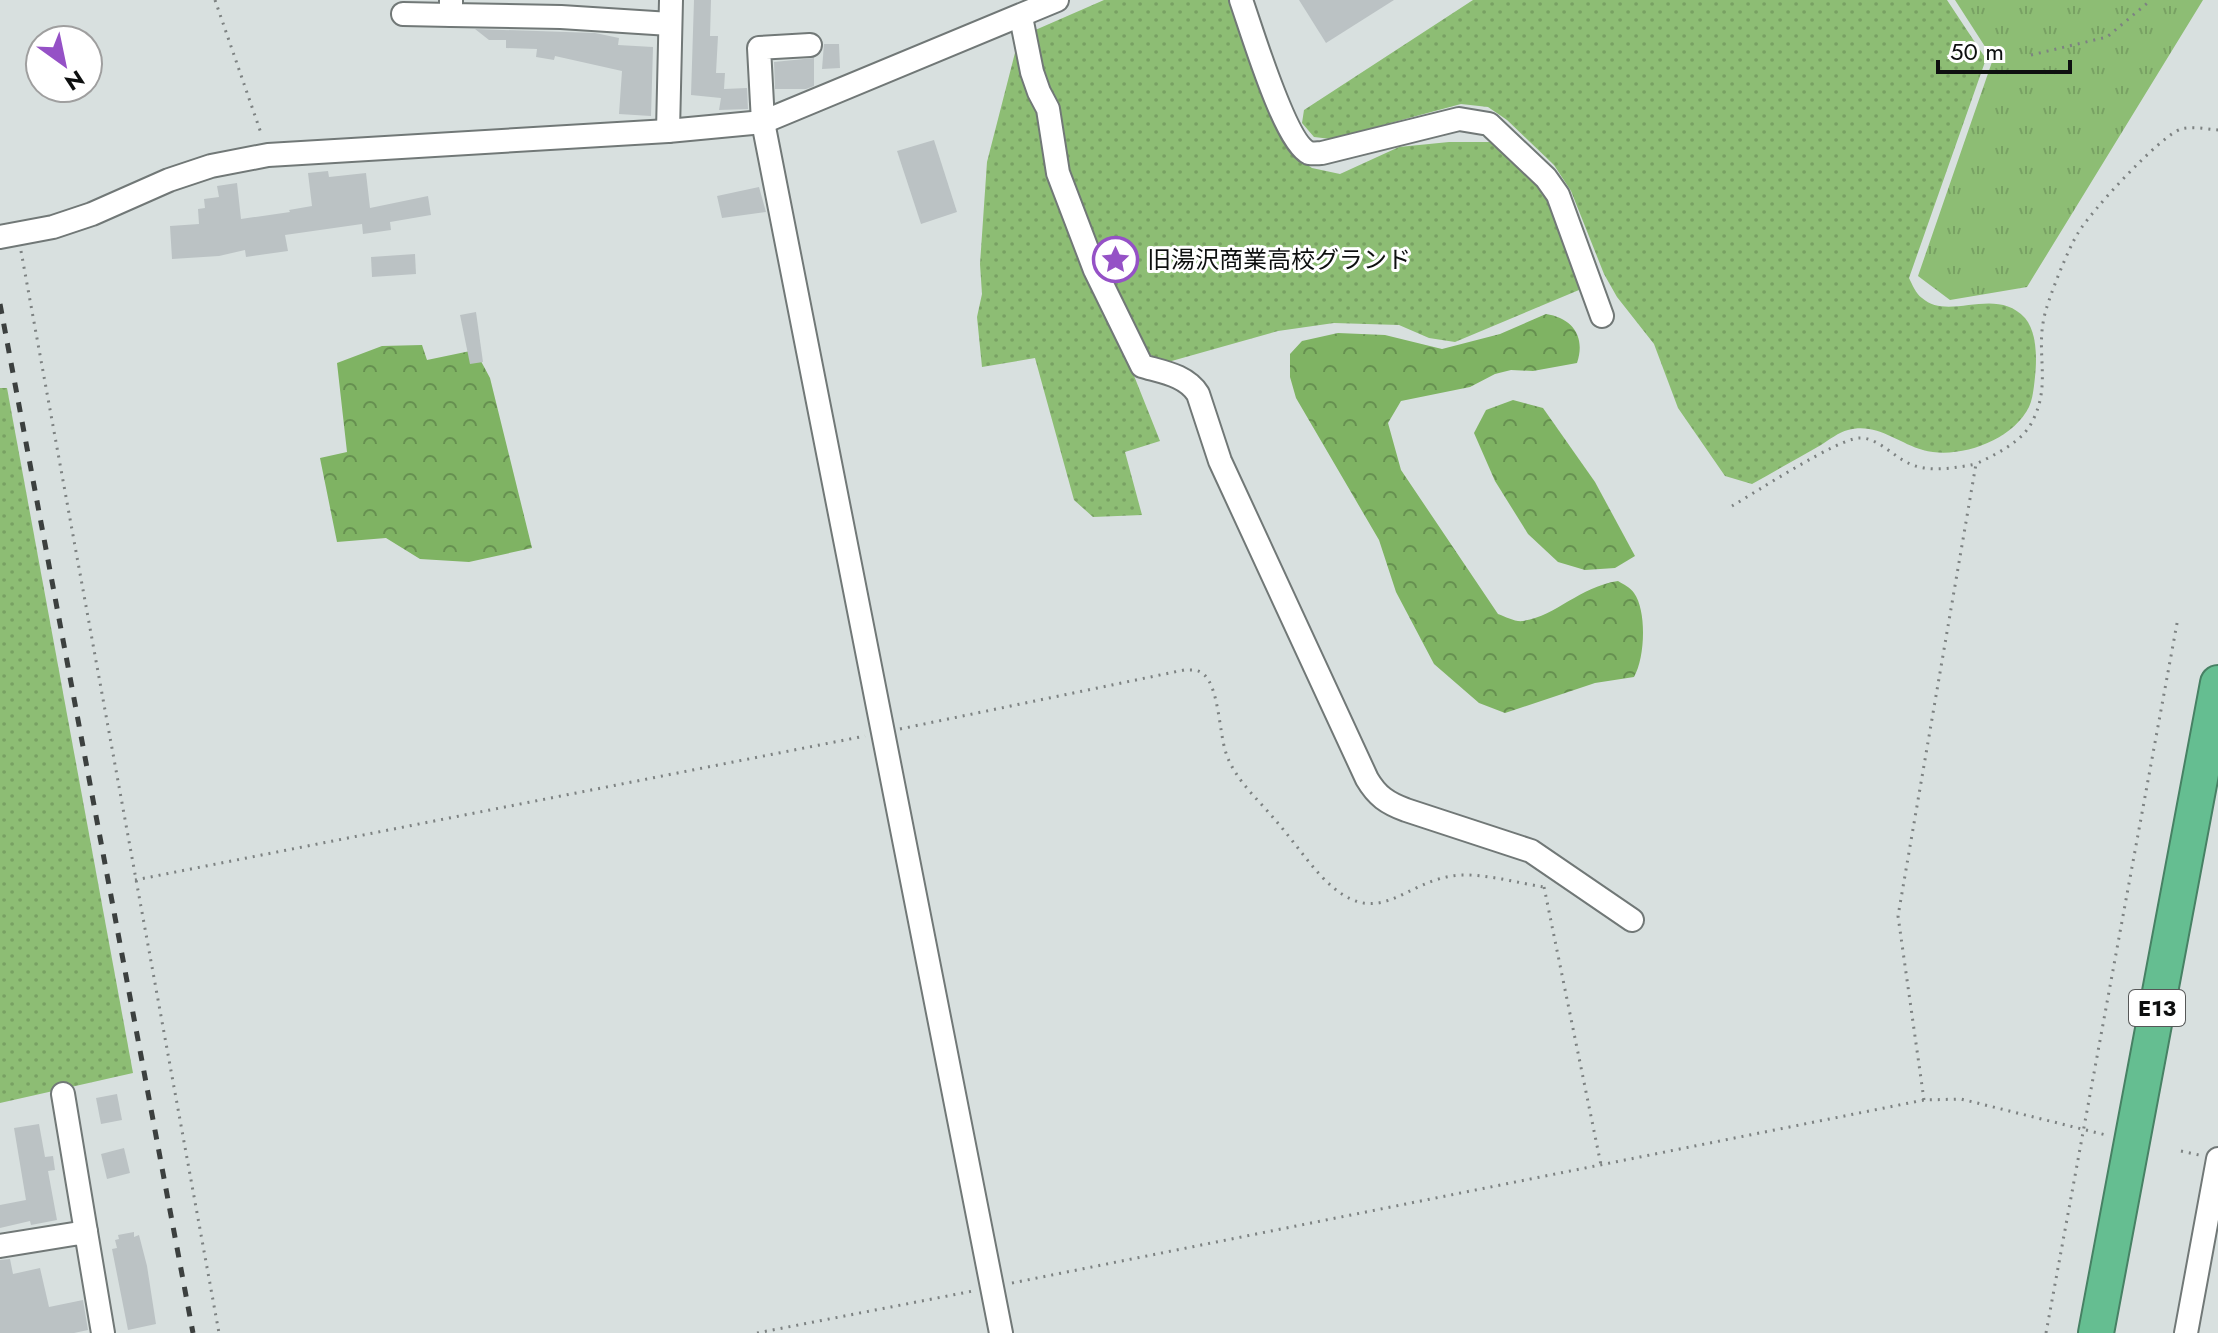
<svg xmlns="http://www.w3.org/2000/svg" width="2218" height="1333" viewBox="0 0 2218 1333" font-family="Jost,'Noto Sans JP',sans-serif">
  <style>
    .grass { fill: url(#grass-dots) }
    .forest { fill: url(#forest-crowns) }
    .park { fill: url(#park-tufts) }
    .building { fill: #bbc2c4 }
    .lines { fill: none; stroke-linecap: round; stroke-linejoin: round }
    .minor-casing { stroke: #717877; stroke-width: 26 }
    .highway-casing { stroke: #478164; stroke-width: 38 }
    .path { stroke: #7d8282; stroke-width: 3; stroke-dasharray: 2 6; stroke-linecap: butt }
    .minor { stroke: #fff; stroke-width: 22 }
    .highway { stroke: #65be91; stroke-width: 34 }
    .rail { stroke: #3c403f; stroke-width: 5; stroke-dasharray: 10 10; stroke-linecap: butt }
    .labels { text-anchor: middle; stroke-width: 6; stroke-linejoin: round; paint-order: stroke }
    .shield { fill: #fff; stroke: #565858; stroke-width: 2 }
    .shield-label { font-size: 22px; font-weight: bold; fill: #0e1010 }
    .poi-label { font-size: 24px; fill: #0e1010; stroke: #fff; text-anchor: start }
  </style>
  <defs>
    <pattern id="grass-dots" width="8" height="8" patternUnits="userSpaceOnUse" patternTransform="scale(2)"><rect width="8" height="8" fill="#8dbd74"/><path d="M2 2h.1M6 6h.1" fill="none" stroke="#78a163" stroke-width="1.8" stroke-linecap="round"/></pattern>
    <pattern id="forest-crowns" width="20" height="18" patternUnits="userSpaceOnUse" patternTransform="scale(2)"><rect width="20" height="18" fill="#7fb363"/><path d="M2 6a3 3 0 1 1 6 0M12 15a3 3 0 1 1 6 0" fill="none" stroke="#669050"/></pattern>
    <pattern id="park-tufts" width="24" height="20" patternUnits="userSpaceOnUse" patternTransform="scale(2)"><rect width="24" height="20" fill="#8dbd74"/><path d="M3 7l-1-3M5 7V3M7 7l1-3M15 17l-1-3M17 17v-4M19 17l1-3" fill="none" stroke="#78a163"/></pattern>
  </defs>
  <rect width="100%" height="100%" fill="#d8e0df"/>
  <g class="grass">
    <path d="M1104 0H1231L1281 131 1294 156 1312 168 1340 174 1399 147 1449 142H1490L1526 165 1564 222 1579 290 1455 342 1429 338 1399 325 1334 323 1278 331 1161 364 1150 354 1117 297 1068 178 1057 102 1041 77 1033 31Z"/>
    <path d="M1473 0H1947L1986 59 1909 278C1912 284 1916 294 1922 298 1949 322 1995 285 2025 318 2037 332 2037 359 2035 377 2034 386 2033 398 2029 407 2012 441 1958 460 1923 450 1898 443 1876 422 1848 430 1839 432 1829 440 1821 445 1798 458 1775 471 1752 484L1725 476 1678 408 1654 344 1617 297 1604 274 1571 191 1554 165 1507 120 1488 107 1461 104 1331 139 1314 137 1302 123 1304 110Z"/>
    <path d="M1017 45 1032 101 1115 328 1160 441 1125 452 1142 515 1093 517 1074 500 1035 358 982 367 977 317 982 294 980 264 987 162Z"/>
    <path d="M0 388H7L133 1073 0 1103Z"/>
  </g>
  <g class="forest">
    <path d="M1546 314C1572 318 1586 336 1577 363L1533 371 1511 370 1495 374 1470 387 1401 401 1388 423 1401 470 1498 614C1506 617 1515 622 1523 621 1556 616 1579 587 1618 581 1623 584 1631 588 1634 593 1647 611 1645 658 1634 677L1595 683 1505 713 1479 703 1434 664 1396 592 1379 540 1296 398 1290 377V354L1302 341 1338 333 1385 335 1442 349 1500 334Z"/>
    <path d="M422 345 427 360 475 350 490 378 532 548 469 562 420 559 386 538 337 542 320 458 347 452 337 363 382 346Z"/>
    <path d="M1513 400 1543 408 1595 482 1635 556 1615 568 1585 570 1558 562 1528 534 1495 481 1474 433 1486 410Z"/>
  </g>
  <path class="park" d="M1955 0H2203L2027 287 1950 300 1918 276 1993 59Z"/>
  <g class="building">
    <path d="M694 0H711L710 36H718L716 73H725L724 89 747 88 748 109 719 110 721 98 691 95Z"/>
    <path d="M1299 0H1394L1326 43Z"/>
    <path d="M475 29 595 33 619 38 618 45 653 47 651 116 619 114 622 71 555 56 554 60 536 57 537 49 506 48V40H489Z"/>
    <path d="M824 44H839L840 68 822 69Z"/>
    <path d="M814 58V86L806 89H775L774 62Z"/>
    <path d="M934 140 957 212 921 224 897 151Z"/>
    <path d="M328 171 329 177 366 173 370 208 428 196 431 215 390 222 391 230 363 234 362 224 285 235 288 251 246 257 245 250 219 256 172 259 170 226 199 224 198 209 205 208 204 199 219 197 217 186 237 183 241 219 290 212 289 210 312 206 308 173Z"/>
    <path d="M759 187 766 212 722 218 717 196Z"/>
    <path d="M415 254 416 274 372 277 371 257Z"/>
    <path d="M476 312 483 362 470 364 460 315Z"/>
    <path d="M117 1094 122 1120 101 1124 96 1098Z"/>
    <path d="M39 1124 45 1157 53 1156 55 1170 48 1171 57 1220 31 1225 30 1221 0 1228V1205L26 1200 14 1128Z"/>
    <path d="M124 1148 130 1173 107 1179 101 1154Z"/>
    <path d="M134 1232V1237L139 1235 147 1266 156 1324 128 1330 112 1249 117 1248 115 1240 119 1239 118 1235Z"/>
    <path d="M10 1259 13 1274 40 1268 49 1307 83 1300 88 1330 74 1333H0V1260Z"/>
  </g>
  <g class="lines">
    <defs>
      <g id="minor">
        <path d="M451 0V15L561 17 670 24"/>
        <path d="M1241 0C1251 28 1285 143 1309 153 1311 154 1319 153 1322 153L1459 119 1489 124 1546 178 1558 195 1602 316"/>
        <path d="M403 14 451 15"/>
        <path d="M1021 17 1032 72 1039 92 1048 109 1058 173 1095 270 1142 366C1162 372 1186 375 1198 394L1220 461 1367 779C1377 796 1387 803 1406 810L1531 851 1632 920"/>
        <path d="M810 45 759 48 763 122 1001 1333"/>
        <path d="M668 131 671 0"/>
        <path d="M0 237 53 227 92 214 169 180 211 166 268 155 668 131 763 122 1057 0"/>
        <path d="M63 1094 86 1232"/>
        <path d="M0 1246 86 1232 103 1333"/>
        <path d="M2186 1333 2218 1159"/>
      </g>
      <path id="highway" d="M2096 1333 2218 683"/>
    </defs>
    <use href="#minor" class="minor-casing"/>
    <use href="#highway" class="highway-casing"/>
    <g class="path">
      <path d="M215 0 262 136"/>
      <path d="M2031 55 2107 37 2151 0"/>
      <path d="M21 251 219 1333"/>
      <path d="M1732 506C1756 492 1837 439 1859 438 1877 437 1893 456 1908 463 1928 473 1955 468 1976 464"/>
      <path d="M900 729 1184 670C1190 670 1196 669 1202 673 1219 684 1219 733 1226 753 1235 780 1258 799 1276 821 1292 839 1306 860 1322 877 1379 936 1402 879 1460 875 1487 874 1518 883 1544 887"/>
      <path d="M135 880 865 736"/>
      <path d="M1544 887 1601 1165"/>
      <path d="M1924 1100 1898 916 1976 464C1996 454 2023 442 2033 420 2051 384 2036 354 2044 318 2047 301 2069 247 2078 233 2091 211 2160 136 2181 129 2193 126 2206 129 2218 130"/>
      <path d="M2181 1151 2199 1155"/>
      <path d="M1012 1283 1924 1100 1961 1099 2106 1135"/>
      <path d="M757 1333 973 1291"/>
      <path d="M2046 1333 2178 618"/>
    </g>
    <use href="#minor" class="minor"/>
    <use href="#highway" class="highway"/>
    <path class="rail" d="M0 304 193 1333"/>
  </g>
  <defs>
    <symbol id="sight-ring" viewBox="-11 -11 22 22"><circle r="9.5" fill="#fff" stroke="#9551c6" stroke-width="1.5"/><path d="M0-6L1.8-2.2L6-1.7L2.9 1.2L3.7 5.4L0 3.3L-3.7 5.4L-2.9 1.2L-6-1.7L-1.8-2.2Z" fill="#9551c6"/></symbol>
  </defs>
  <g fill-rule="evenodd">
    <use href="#sight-ring" x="1090" y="234" width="51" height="51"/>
  </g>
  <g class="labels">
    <rect class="shield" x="2129" y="990" width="56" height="36" rx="6"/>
    <g class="shield-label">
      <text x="2157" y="1016">E13</text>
    </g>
    <g class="poi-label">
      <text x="1147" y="268">旧湯沢商業高校グランド</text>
    </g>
  </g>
  <g transform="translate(64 64) rotate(147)"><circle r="38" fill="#ffffff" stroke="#9f9f9f" stroke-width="2"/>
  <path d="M0-6L14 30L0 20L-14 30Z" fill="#9551c6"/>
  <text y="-12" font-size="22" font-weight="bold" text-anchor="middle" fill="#0e1010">N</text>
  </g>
  <path d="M1938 60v12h132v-12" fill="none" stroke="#0e1010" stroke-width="4"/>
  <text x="1950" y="60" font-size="24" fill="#0e1010" stroke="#ffffff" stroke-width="6" paint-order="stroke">50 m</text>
</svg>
